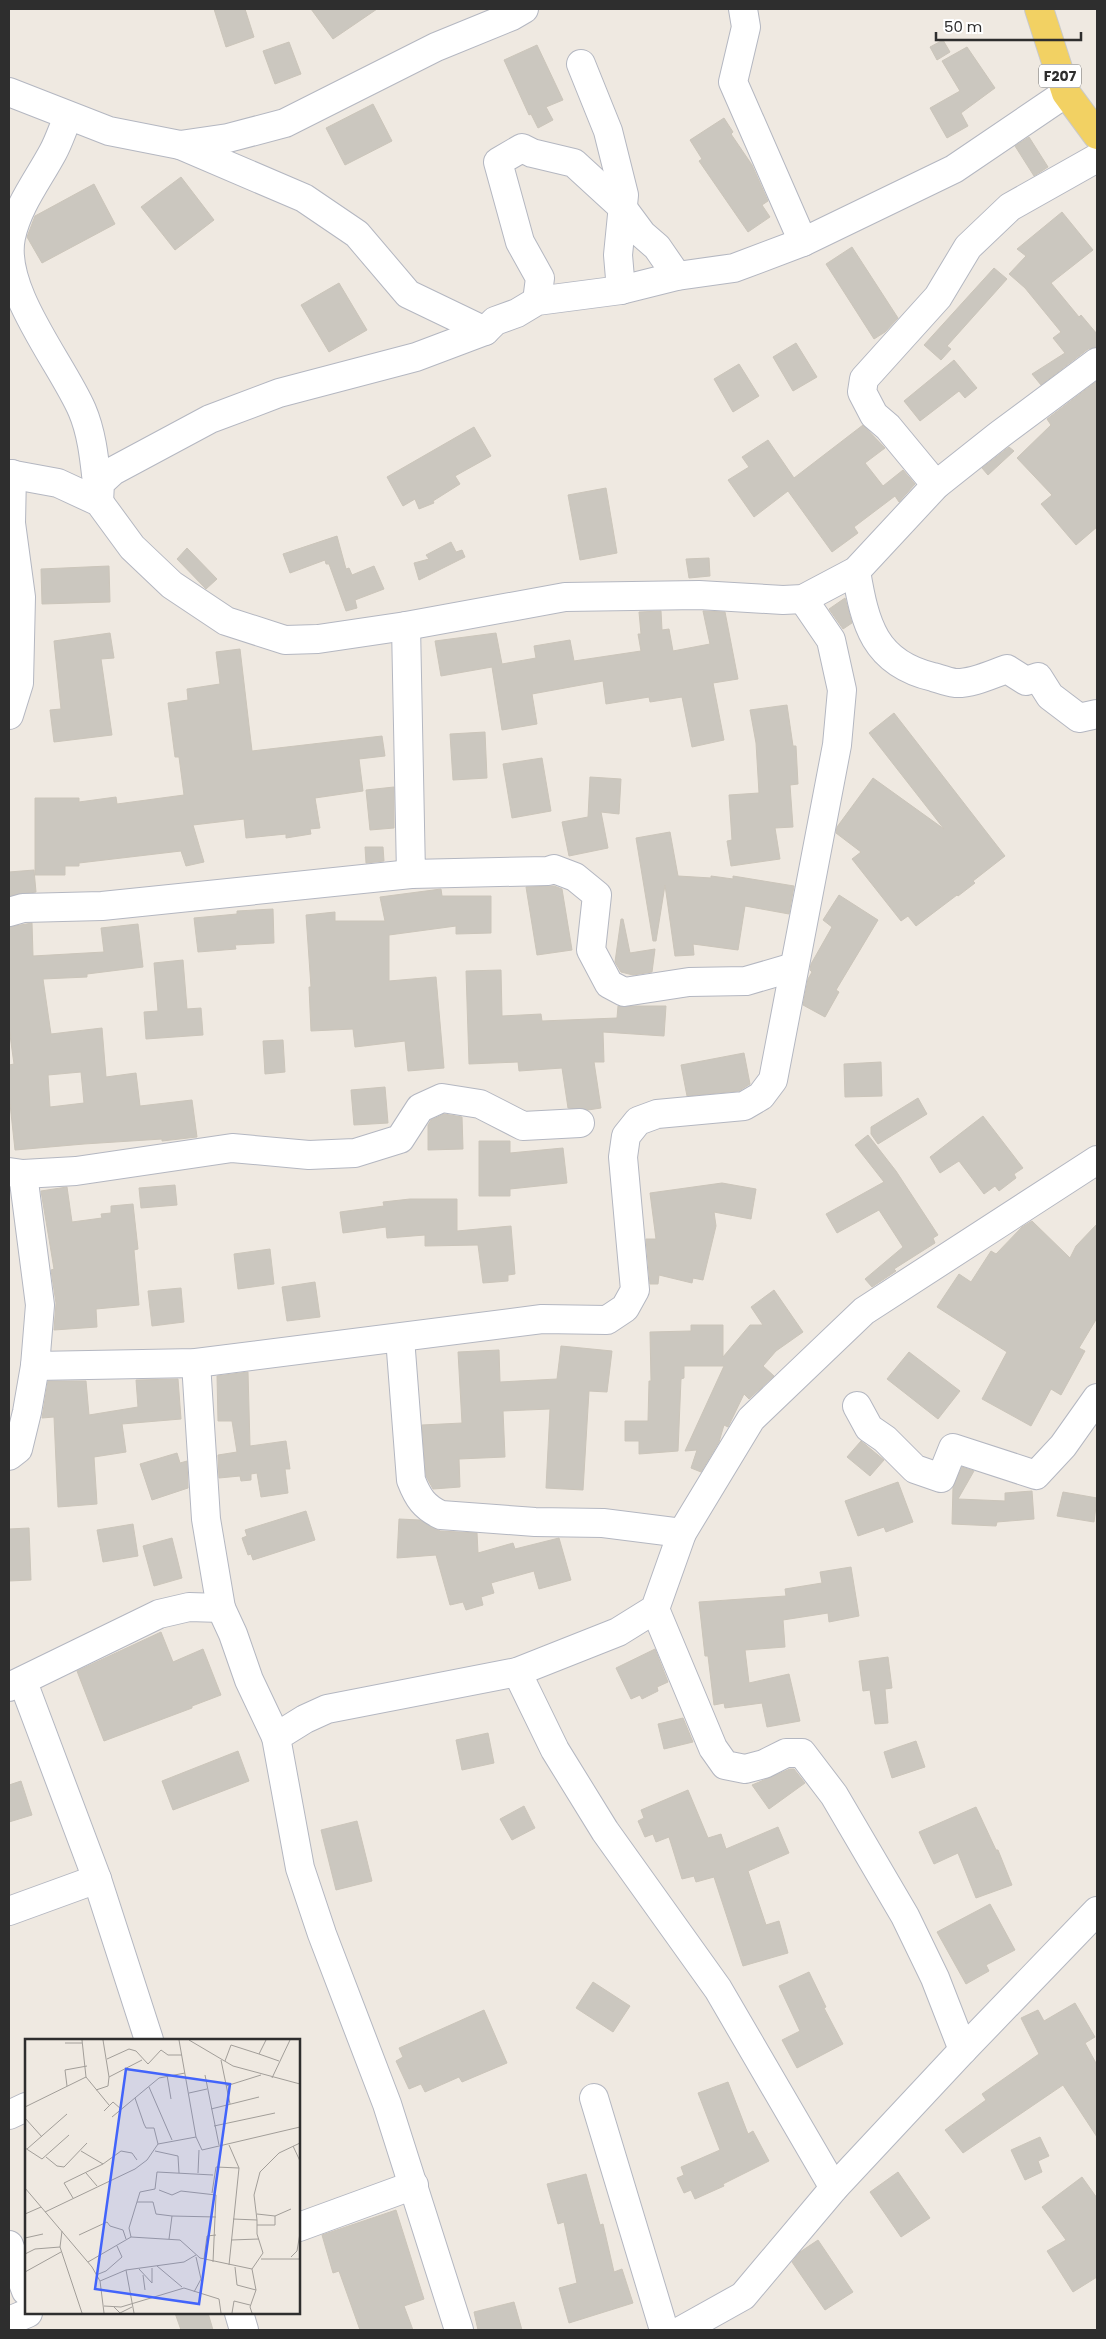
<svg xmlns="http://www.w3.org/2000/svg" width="1106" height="2339" viewBox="0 0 1106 2339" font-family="Poppins,sans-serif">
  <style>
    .building { fill: #cbc7bf; stroke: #cbc5ba; fill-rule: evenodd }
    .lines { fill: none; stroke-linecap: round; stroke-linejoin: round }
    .minor-casing { stroke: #b4b7c1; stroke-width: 30 }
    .major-casing { stroke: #c9c9c9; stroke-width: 30 }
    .minor { stroke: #fff; stroke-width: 28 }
    .major { stroke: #f2d163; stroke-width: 28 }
    .labels { text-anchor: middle; stroke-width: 5; stroke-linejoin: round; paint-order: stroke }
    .shield { fill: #fff; stroke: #6d6d6d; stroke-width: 1 }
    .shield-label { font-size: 14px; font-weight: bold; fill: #2e2e2e }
    .inset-road { fill: none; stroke: #a29e99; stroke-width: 1 }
    .view { fill: #4264fb; fill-opacity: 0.15; stroke: #4264fb; stroke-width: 2.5 }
    .inset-edge { fill: none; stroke: #2e2e2e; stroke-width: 2.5 }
  </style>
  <rect width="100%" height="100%" fill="#efe9e1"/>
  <g class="building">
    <path d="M214 9H245L254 37 226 47Z"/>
    <path d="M311 9H377L333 39Z"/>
    <path d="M943 40 950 52 937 60 930 47Z"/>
    <path d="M289 42 301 74 275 84 263 51Z"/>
    <path d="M537 45 563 100 546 107 553 120 538 128 531 114 529 115 504 60Z"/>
    <path d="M967 47 995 88 961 113 968 126 947 138 930 108 960 91 942 61Z"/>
    <path d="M373 104 392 141 345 165 326 128Z"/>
    <path d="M724 118 733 132 731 134 752 165 768 201 762 205 770 217 748 232 699 161 702 159 690 140Z"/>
    <path d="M1029 137 1048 167 1034 176 1015 146Z"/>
    <path d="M181 177 214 220 175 250 141 207Z"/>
    <path d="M94 184 115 224 42 263 27 237 35 216Z"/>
    <path d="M1062 212 1093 250 1051 283 1079 317 1081 315 1097 334V347L1088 349 1041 385 1032 374 1065 353 1053 338 1061 332 1025 288 1009 274 1026 256 1017 249Z"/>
    <path d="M852 247 898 318 885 332 874 339 826 264Z"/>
    <path d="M994 268 1007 279 947 346 951 349 941 360 924 345Z"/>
    <path d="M339 283 367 330 329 352 301 305Z"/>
    <path d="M796 343 817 377 793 391 773 357Z"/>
    <path d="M954 360 977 388 965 398 959 391 920 421 904 401Z"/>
    <path d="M739 364 759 396 733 412 714 379Z"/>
    <path d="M1097 381V527L1076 545 1041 504 1052 495 1017 458 1051 425 1047 419Z"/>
    <path d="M863 425 885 448 865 463 883 486 903 470 915 484 899 502 895 496 854 527 858 533 832 552 788 491 754 517 728 480 749 467 742 457 768 440 794 478Z"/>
    <path d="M474 427 491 456 455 476 460 484 433 501 434 503 419 509 415 499 403 506 387 477Z"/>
    <path d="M1009 447 1014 451 988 475 982 468Z"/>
    <path d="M606 488 617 553 580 560 568 495Z"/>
    <path d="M337 536 346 569 349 568 352 575 374 566 384 589 355 600 357 608 346 611 329 564H326L325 560 290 573 283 554Z"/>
    <path d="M451 542 456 552 462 550 465 557 419 580 414 563 429 559 426 555Z"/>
    <path d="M187 548 217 579 206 589 177 559Z"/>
    <path d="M709 558 710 576 689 578 686 559Z"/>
    <path d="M109 566 110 602 42 604 41 569Z"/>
    <path d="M845 598 852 623 843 629 829 609Z"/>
    <path d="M661 611 662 630 669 629 673 651 710 644 703 611 725 612 738 679 713 683 724 740 692 747 682 697 650 702 649 697 606 704 603 681 532 694 537 724 502 730 492 667 441 676 435 641 496 633 502 664 536 658 534 646 570 640 574 661 641 651 638 634H641L639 612Z"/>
    <path d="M110 633 114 658 101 659 112 735 54 742 50 710 61 709 54 641Z"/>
    <path d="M240 649 252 751 382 736 385 756 359 759 363 791 315 798 320 828 310 829 311 834 286 838V834L246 838 244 819 193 825 204 862 186 866 181 851 79 863V866H65V875H35V798H79V802L116 797 117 804 184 795 179 757H175L168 703 188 700 187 689 220 684 216 652Z"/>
    <path d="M787 705 793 746H796L798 784 790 785 793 827 775 828 780 859 731 866 727 841 732 840 729 795 759 793 756 743 750 710Z"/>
    <path d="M894 713 1005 856 973 881 975 883 958 896 957 895 916 926 908 916 901 921 852 859 861 852 836 833 837 827 873 778 944 829 869 733Z"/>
    <path d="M485 732 487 778 453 780 450 734Z"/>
    <path d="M542 758 551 811 512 818 503 764Z"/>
    <path d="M590 777 621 779 619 814 601 812 608 848 569 856 562 822 588 817Z"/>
    <path d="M394 787V828L370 830 366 790Z"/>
    <path d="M670 832 678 876 711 878V876L733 879V876L794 886 789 914 745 906 738 950 693 944 694 955 675 956 665 885 656 941H653L636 838Z"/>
    <path d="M365 847H383L384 861 366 863Z"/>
    <path d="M34 870 36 892 9 896V872Z"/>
    <path d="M554 886 562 889 572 950 537 955 526 887Z"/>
    <path d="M441 889 442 896H491V933L456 934V926L389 935V981L436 977 444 1068 408 1071 405 1041 355 1047 353 1029 311 1031 309 987H311L306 915 335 912V921H385L380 897Z"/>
    <path d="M839 895 878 920 836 990 839 992 825 1017 803 1005 808 979 812 972 810 970 811 964 832 927 823 920Z"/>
    <path d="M273 909 274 943 235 945 236 949 198 952 194 918 237 914V911Z"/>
    <path d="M621 919H623L630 953 655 949 652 972 633 975 621 972 615 962Z"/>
    <path d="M32 923 33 956 104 952 101 928 138 924 143 967 87 974V977L43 979 51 1034 102 1028 106 1077 136 1073 140 1106 192 1100 197 1137 162 1141V1139L84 1144 15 1150 10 1104 9 1105V1065L14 1064 9 1028V927ZM81 1072 84 1103 50 1107 48 1075Z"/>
    <path d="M183 960 187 1009 201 1008 203 1035 146 1039 144 1012 158 1011 154 963Z"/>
    <path d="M501 970 502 1016 541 1014 542 1021 617 1018 618 1006H666L664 1036 603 1032 604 1062H594L601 1108 588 1110 568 1108 562 1068 519 1071 518 1062 469 1064 466 971Z"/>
    <path d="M283 1040 285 1072 265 1074 263 1041Z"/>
    <path d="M744 1053 750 1084 739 1091 687 1096 681 1065Z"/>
    <path d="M881 1062 882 1096 845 1097 844 1064Z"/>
    <path d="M385 1087 388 1123 354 1125 351 1090Z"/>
    <path d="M918 1098 927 1114 878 1144 871 1134V1127Z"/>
    <path d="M444 1114 462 1117 463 1149 428 1150V1125L431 1120Z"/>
    <path d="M983 1116 1023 1168 1014 1174 1016 1178 999 1191 995 1186 984 1194 959 1161 940 1173 930 1157Z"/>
    <path d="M868 1135 896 1171 938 1235 933 1238 935 1243 894 1269 896 1271 872 1287 865 1279 903 1247 879 1210 837 1233 826 1214 884 1182 855 1145Z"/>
    <path d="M479 1141H510V1153L563 1148 567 1183 510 1189V1196H479Z"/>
    <path d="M722 1183 756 1189 751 1219 714 1212 716 1226 703 1280 693 1278 692 1283 659 1275 658 1284H650L646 1239H656L650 1193Z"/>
    <path d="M175 1185 177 1205 141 1208 139 1188Z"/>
    <path d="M67 1187 72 1222 102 1218 101 1214 111 1213V1206L133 1204 138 1249 134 1250 139 1305 96 1309 97 1327 54 1330 56 1303 51 1270 54 1269 41 1191Z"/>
    <path d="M410 1199H457V1231L511 1226 515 1274 508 1275V1281L483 1283 478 1245 425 1246V1235L387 1238 386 1227 343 1233 340 1212 384 1206 383 1202Z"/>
    <path d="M1032 1221 1070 1258 1076 1246 1097 1224V1318L1079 1348 1085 1351 1061 1395 1051 1389 1031 1426 982 1399 1007 1352 937 1307 959 1274 971 1282 991 1251 996 1254 1022 1227Z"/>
    <path d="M270 1249 274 1284 238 1289 234 1254Z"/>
    <path d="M315 1282 320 1317 287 1321 282 1287Z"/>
    <path d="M181 1288 184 1322 152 1326 148 1291Z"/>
    <path d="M774 1290 803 1332 776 1351 763 1366 774 1376 749 1399 744 1394 730 1423 728 1427 724 1425 719 1442 701 1472 691 1468 697 1450 685 1451 724 1366H684V1378L681 1379 678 1451 639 1454V1441H625V1421H648L649 1381H651L650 1332 691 1331V1325H723V1357L750 1325H763L751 1307Z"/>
    <path d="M561 1346 612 1351 607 1392 589 1391 583 1490 546 1488 550 1409 503 1411 505 1457 459 1459 460 1487 433 1489 426 1476 422 1425 462 1423 458 1352 499 1350 500 1382 557 1379Z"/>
    <path d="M909 1352 960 1391 938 1419 887 1379Z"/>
    <path d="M248 1372 250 1446 286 1441 290 1469H285L288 1493 261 1497 257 1473 251 1474V1480L241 1481 240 1476 219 1478 218 1455 237 1452 232 1421H218L217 1376Z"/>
    <path d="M178 1379 181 1419 122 1424 126 1452 94 1457 97 1504 58 1507 54 1417 42 1418 48 1381H86L89 1415 138 1407 136 1380Z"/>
    <path d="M861 1441 884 1460 870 1476 847 1457Z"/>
    <path d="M177 1453 180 1463 187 1461 188 1488 152 1500 140 1464Z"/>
    <path d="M962 1467 974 1471 958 1499 1005 1501V1493L1032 1491 1034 1519 997 1522 996 1526 952 1524 953 1487Z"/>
    <path d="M898 1482 913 1522 886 1532 884 1527 858 1536 845 1501Z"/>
    <path d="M1063 1492 1097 1498 1094 1522 1057 1516Z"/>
    <path d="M306 1511 315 1540 253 1560 251 1554 248 1555 242 1538 247 1536 245 1530Z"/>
    <path d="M399 1519 420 1520 440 1531 477 1533 478 1553 513 1543 515 1549 559 1538 571 1580 539 1589 534 1571 491 1583 494 1593 481 1597 483 1605 466 1610 463 1602 450 1605 436 1555 397 1558Z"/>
    <path d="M133 1524 138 1556 103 1562 97 1530Z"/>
    <path d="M29 1528 31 1580 9 1581V1529Z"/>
    <path d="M172 1538 182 1578 154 1586 143 1546Z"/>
    <path d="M851 1567 859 1616 829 1622 828 1613 783 1620 785 1647 745 1650 749 1683 789 1674 800 1721 767 1727 762 1703 725 1708 724 1703 714 1705 708 1656H705L699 1602 786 1596 785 1589 822 1583 820 1572Z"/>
    <path d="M161 1632 173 1662 203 1649 221 1695 192 1706V1708L104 1741 77 1671Z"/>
    <path d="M655 1649 668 1682 657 1687 658 1691 642 1699 640 1695 631 1699 616 1668Z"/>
    <path d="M888 1657 892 1688 885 1689 888 1723 875 1724 870 1690 863 1691 859 1661Z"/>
    <path d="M683 1718 693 1742 664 1749 658 1724Z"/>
    <path d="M488 1733 494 1763 462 1770 456 1740Z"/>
    <path d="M916 1741 925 1767 892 1778 884 1752Z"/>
    <path d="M238 1751 249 1781 173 1810 162 1781Z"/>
    <path d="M790 1769H794L805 1783 769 1809 752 1785Z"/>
    <path d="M21 1781 32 1815 9 1822V1785Z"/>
    <path d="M688 1790 708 1838 721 1834 726 1849 778 1827 789 1853 748 1871 766 1925 779 1921 788 1953 743 1966 714 1877 696 1882 694 1876 682 1879 669 1837 656 1842 653 1834 645 1837 638 1821 644 1818 641 1810Z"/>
    <path d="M524 1806 535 1828 512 1840 500 1819Z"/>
    <path d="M976 1807 996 1850H998L1012 1885 976 1898 958 1853 934 1864 919 1832Z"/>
    <path d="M357 1821 372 1881 336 1890 321 1830Z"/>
    <path d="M990 1904 1015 1950 986 1965 989 1971 966 1984 937 1932Z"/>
    <path d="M809 1972 826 2007 824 2008 843 2044 797 2068 782 2040 800 2031 779 1986Z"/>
    <path d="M593 1982 630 2006 613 2032 576 2008Z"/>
    <path d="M1075 2003 1095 2037 1085 2043 1097 2065V2137L1063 2085 963 2153 945 2130 986 2100 982 2094 1039 2054 1021 2018 1038 2010 1044 2021Z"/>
    <path d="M484 2010 507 2063 462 2082 459 2077 425 2092 421 2084 409 2089 396 2061 403 2057 399 2048Z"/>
    <path d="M728 2082 748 2134 753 2131 769 2161 723 2184 724 2186 695 2199 691 2190 684 2193 677 2178 684 2175 681 2167 720 2150 698 2093Z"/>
    <path d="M1040 2137 1049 2156 1038 2161 1042 2172 1025 2180 1011 2150Z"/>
    <path d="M898 2172 930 2218 901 2237 870 2192Z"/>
    <path d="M586 2174 600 2225 603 2224 614 2272 622 2269 633 2303 569 2323 559 2288 577 2283 564 2222 558 2224 547 2184Z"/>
    <path d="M1082 2177 1097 2198V2277L1073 2292 1047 2251 1066 2240 1042 2207Z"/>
    <path d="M396 2210 424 2299 404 2306 413 2330H360L339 2271 333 2273 322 2235Z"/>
    <path d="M818 2240 853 2292 825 2310 792 2262 800 2252Z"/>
    <path d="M514 2302 522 2330H478L474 2312Z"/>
    <path d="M175 2313H208L213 2330H181Z"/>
  </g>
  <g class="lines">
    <defs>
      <g id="minor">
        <path d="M743 9 746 27 733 82 803 242"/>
        <path d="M581 64 608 131 624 195 618 255 621 290"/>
        <path d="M9 92 109 131 180 145 228 138 285 123 436 47 512 16 524 9"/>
        <path d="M68 117C63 128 59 141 53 152 38 180 18 205 11 237 0 290 61 362 82 410 94 438 95 470 99 500"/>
        <path d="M180 145 304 198 357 234 408 294 485 331"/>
        <path d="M537 301 540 278 520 242 498 162 522 148 532 153 574 163 622 207 642 234 657 247 677 276"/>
        <path d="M9 474 58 483 99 502 132 547 172 585 226 621 285 640 318 639 406 626 565 597 699 595 783 600 803 599 856 571 936 485 999 435 1097 362"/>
        <path d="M936 485 888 427 874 415 862 392 864 379 938 297 968 247 1010 207 1097 158"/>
        <path d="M99 502 100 483 113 471 210 419 279 393 416 357 485 331 495 321 517 313 537 301 621 290 677 276 734 268 803 242 954 169 1066 93"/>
        <path d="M856 571C865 624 874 663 933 677 940 679 948 682 955 683 972 684 992 674 1007 669L1026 681 1038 677 1050 696 1079 718 1097 714"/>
        <path d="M406 626 411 874 548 871 554 869 575 877 597 895 591 950 609 984 624 992 689 982 746 981 794 967"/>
        <path d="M9 715 19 683 21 597 11 523 12 474"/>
        <path d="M9 912 23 908 102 906 411 874"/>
        <path d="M9 1172 23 1174 76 1171 232 1148 309 1155 355 1153 400 1139 420 1108 442 1098 480 1104 523 1126 580 1123"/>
        <path d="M400 1338 411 1480C418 1498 424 1507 441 1515L535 1522 603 1523 682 1533"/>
        <path d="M196 1363 206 1519 221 1608"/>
        <path d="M35 1366 196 1363 542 1319 607 1320 625 1308 635 1290 623 1157 626 1136 638 1121 657 1114 744 1106 761 1096 773 1080 837 745 842 690 831 640 803 599"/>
        <path d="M857 1406 869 1428 885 1439 915 1469 941 1478 953 1448 1036 1475 1063 1446 1097 1398"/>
        <path d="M9 1456 18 1449 27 1412 35 1366 40 1305 23 1174"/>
        <path d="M655 1609 713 1748 725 1765 745 1769 764 1764 786 1753H802L834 1795 905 1916 935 1978 963 2050"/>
        <path d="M517 1672 555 1750 605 1831 718 1989 834 2188"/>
        <path d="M23 1682 97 1879 149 2040"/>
        <path d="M9 1687 159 1614 189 1607 221 1608 233 1634 249 1680 276 1737"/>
        <path d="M9 1911 97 1879"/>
        <path d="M594 2098 664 2330"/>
        <path d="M9 2115 26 2107"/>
        <path d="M299 2227 414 2185"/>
        <path d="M9 2245 26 2291"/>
        <path d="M239 2313 244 2330"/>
        <path d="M9 2321 28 2313"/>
        <path d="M459 2330 387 2104 322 1934 300 1868 276 1737 305 1719 327 1709 517 1672 618 1632 655 1609 682 1533 751 1419 864 1311 1097 1160"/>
        <path d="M682 2330 743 2296 834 2188 963 2050 1097 1911"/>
      </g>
      <path id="major" d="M1039 9 1066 93 1097 135"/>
    </defs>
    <use href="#minor" class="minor-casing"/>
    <use href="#major" class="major-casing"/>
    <use href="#minor" class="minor"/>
    <use href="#major" class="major"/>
  </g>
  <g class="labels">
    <rect class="shield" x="1039" y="64.5" width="42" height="23" rx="4"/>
    <g class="shield-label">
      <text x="1060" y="81">F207</text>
    </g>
  </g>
  <g transform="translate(25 2039)">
    <rect width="275" height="275" fill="#efe9e1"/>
    <path class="inset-road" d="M57 1 61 38M78 1 84 38M164 1 208 27 275 45M40 4H57M234 15 254 22M82 20 104 10 111 12 123 25 136 11 143 16H157M196 21 205 65M200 22 206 6 234 15 241 1M142 36 146 60M180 36 194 106M61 38 84 66M247 39 265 1M42 47 40 31 62 27M201 47 236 36M124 48 147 101M71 51 83 47 84 38 117 21M164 54 182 50M110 59 119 85 121 89H129L133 105M0 68 61 38M186 70 234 58M79 72 88 63 96 70M87 78 134 39 160 34M0 79 17 98M189 87 250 74M171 98 177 111 275 88M204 106 214 129M268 107 275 122M0 109 17 120 44 96M2 110 42 75M56 112 78 125 96 112 107 114 112 121M130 112 153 117 154 134M21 118 32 127 39 128 62 104M61 134 72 147M173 134 174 111M0 149 67 228 75 242 79 274M134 151 147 156 156 152 191 156 188 223M187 154 191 128 214 129 204 226M48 159 39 144 78 125M112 163H128L131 175 147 177 144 200M20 173 110 130 122 121 133 105 171 98 154 1M0 175 16 168M232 175 250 177 266 170M147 177 191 178M208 180 232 181 229 156 235 133 254 114 275 104M232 186H250V177M37 192 35 208 57 274M54 196 82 183 85 187 98 191 101 200M106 198 104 189 115 153 130 150 132 133 188 136M0 199 18 195M206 201 234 200M0 215 10 210 35 208M266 218 272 212 275 194M179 220 182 197 191 196M236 220H275M63 223 106 198 155 201 175 219 227 230 231 251 225 268 227 274M132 227 157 248M210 228 212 246 231 251M114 230 127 244V229M227 230 238 214 232 195V181M101 231 109 274M0 233 36 213M71 236 81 232 97 218 92 207M118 236 120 251M75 242 101 231 159 223 171 216M169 253 176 240 171 218M79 267 96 268 159 249 194 260 196 274M89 268 95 274 107 268M207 274 209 262 225 266"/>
    <path class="view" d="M101 30 205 45 174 265 70 250Z"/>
    <rect width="275" height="275" class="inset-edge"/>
  </g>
  <rect width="1106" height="2339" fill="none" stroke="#2e2e2e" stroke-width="20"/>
  <path d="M936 32v8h145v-8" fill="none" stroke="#2e2e2e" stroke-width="2.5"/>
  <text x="944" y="32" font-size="15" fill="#2e2e2e" stroke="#ffffff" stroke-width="4" paint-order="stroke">50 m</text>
</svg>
